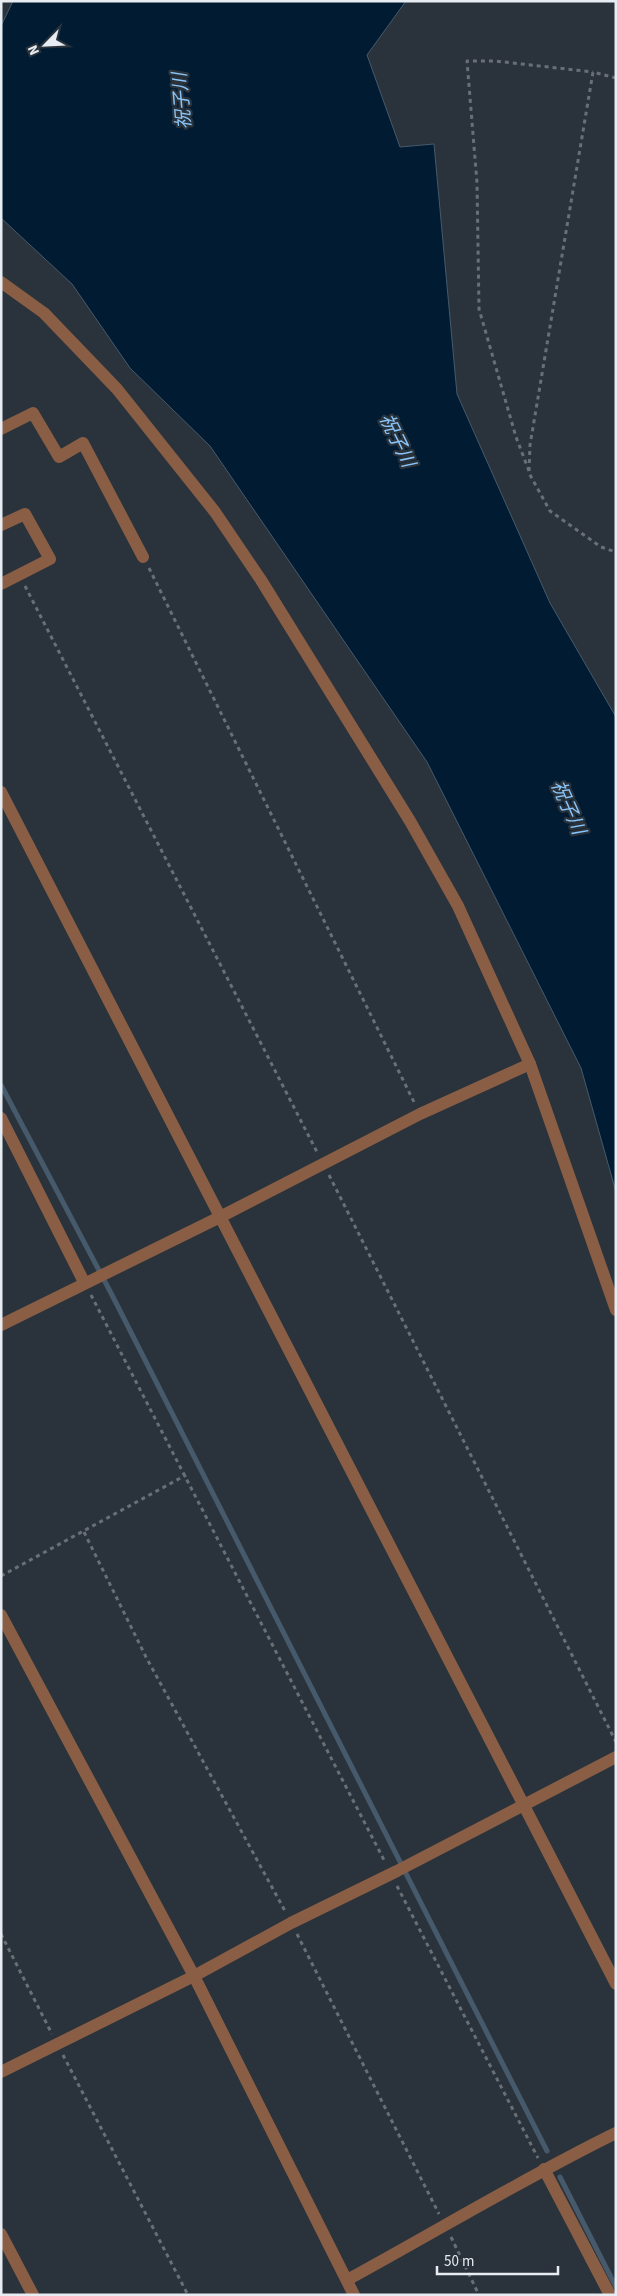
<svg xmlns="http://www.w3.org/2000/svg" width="617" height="2296" viewBox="0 0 617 2296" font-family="'Source Sans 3','Noto Sans JP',sans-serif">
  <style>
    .water { fill: #001b32; stroke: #465a6c }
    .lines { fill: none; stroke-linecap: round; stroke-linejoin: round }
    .stream { stroke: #465a6c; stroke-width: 5 }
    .path { stroke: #686f77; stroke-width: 3; stroke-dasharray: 4 4; stroke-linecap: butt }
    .minor { stroke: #8a5e45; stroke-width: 12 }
    .tertiary { stroke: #8a5e45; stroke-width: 12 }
    .labels { text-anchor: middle; stroke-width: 4.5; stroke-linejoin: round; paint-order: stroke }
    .water-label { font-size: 19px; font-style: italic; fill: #89c5fa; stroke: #2a333b }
  </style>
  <rect width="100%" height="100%" fill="#2a333b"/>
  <path class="water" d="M13 1H406L367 55 400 147 434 144 457 394 550 603 616 717V1192L581 1068 427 762 210 446 130 368 72 284 1 218V26Z"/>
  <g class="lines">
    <g class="stream">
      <path d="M1 1085 112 1295 547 2151"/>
      <path d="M560 2177 616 2287"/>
    </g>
    <g class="path">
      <path d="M616 78 593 72 530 445 529 473 550 511 601 547 616 552"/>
      <path d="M529 471 516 437 479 309 477 183 467 61H495L593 72"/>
      <path d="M149 568 414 1102"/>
      <path d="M25 586 317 1152"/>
      <path d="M329 1175 616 1742"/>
      <path d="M91 1295 385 1862"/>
      <path d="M84 1532 146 1657 285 1911"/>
      <path d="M1 1576 186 1475"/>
      <path d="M397 1886 538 2158"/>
      <path d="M1 1934 52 2034"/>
      <path d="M297 1934 439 2214"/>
      <path d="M63 2055 188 2295"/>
      <path d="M451 2237 479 2295"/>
    </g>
    <g class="minor">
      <path d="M1 282 44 313 117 389 215 512 261 580 410 821 458 906 530 1064 616 1310"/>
      <path d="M1 429 33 413 59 457 83 443 143 557"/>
      <path d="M1 525 25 514 50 559 1 584"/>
      <path d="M1 792 616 1984"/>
      <path d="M1 1118 84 1282"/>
      <path d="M1 1325 220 1217 420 1114 530 1064"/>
      <path d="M1 1615 194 1976 354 2295"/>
      <path d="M1 2072 194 1976 291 1923 397 1871 616 1757"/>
      <path d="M544 2169 610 2295"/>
      <path d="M1 2234 33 2295"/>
    </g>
    <path class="tertiary" d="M347 2280C437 2231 524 2178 616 2133"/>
  </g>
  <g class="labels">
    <g class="water-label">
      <text transform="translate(181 101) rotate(-95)" y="7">祝子川</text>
      <text transform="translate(398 440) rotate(64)" y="7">祝子川</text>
      <text transform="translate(569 807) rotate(66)" y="7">祝子川</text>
    </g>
  </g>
  <rect width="617" height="2296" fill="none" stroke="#e8edf3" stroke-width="5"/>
  <g transform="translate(45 45) rotate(246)" stroke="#2a333b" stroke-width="4" paint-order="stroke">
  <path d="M0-4L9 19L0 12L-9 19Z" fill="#e8edf3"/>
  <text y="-8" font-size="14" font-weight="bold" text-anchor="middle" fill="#e8edf3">N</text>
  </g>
  <path d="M437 2266v8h121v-8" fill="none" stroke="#e8edf3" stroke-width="2.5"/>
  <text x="444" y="2266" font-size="15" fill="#e8edf3" stroke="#2a333b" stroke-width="4" paint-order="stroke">50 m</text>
</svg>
